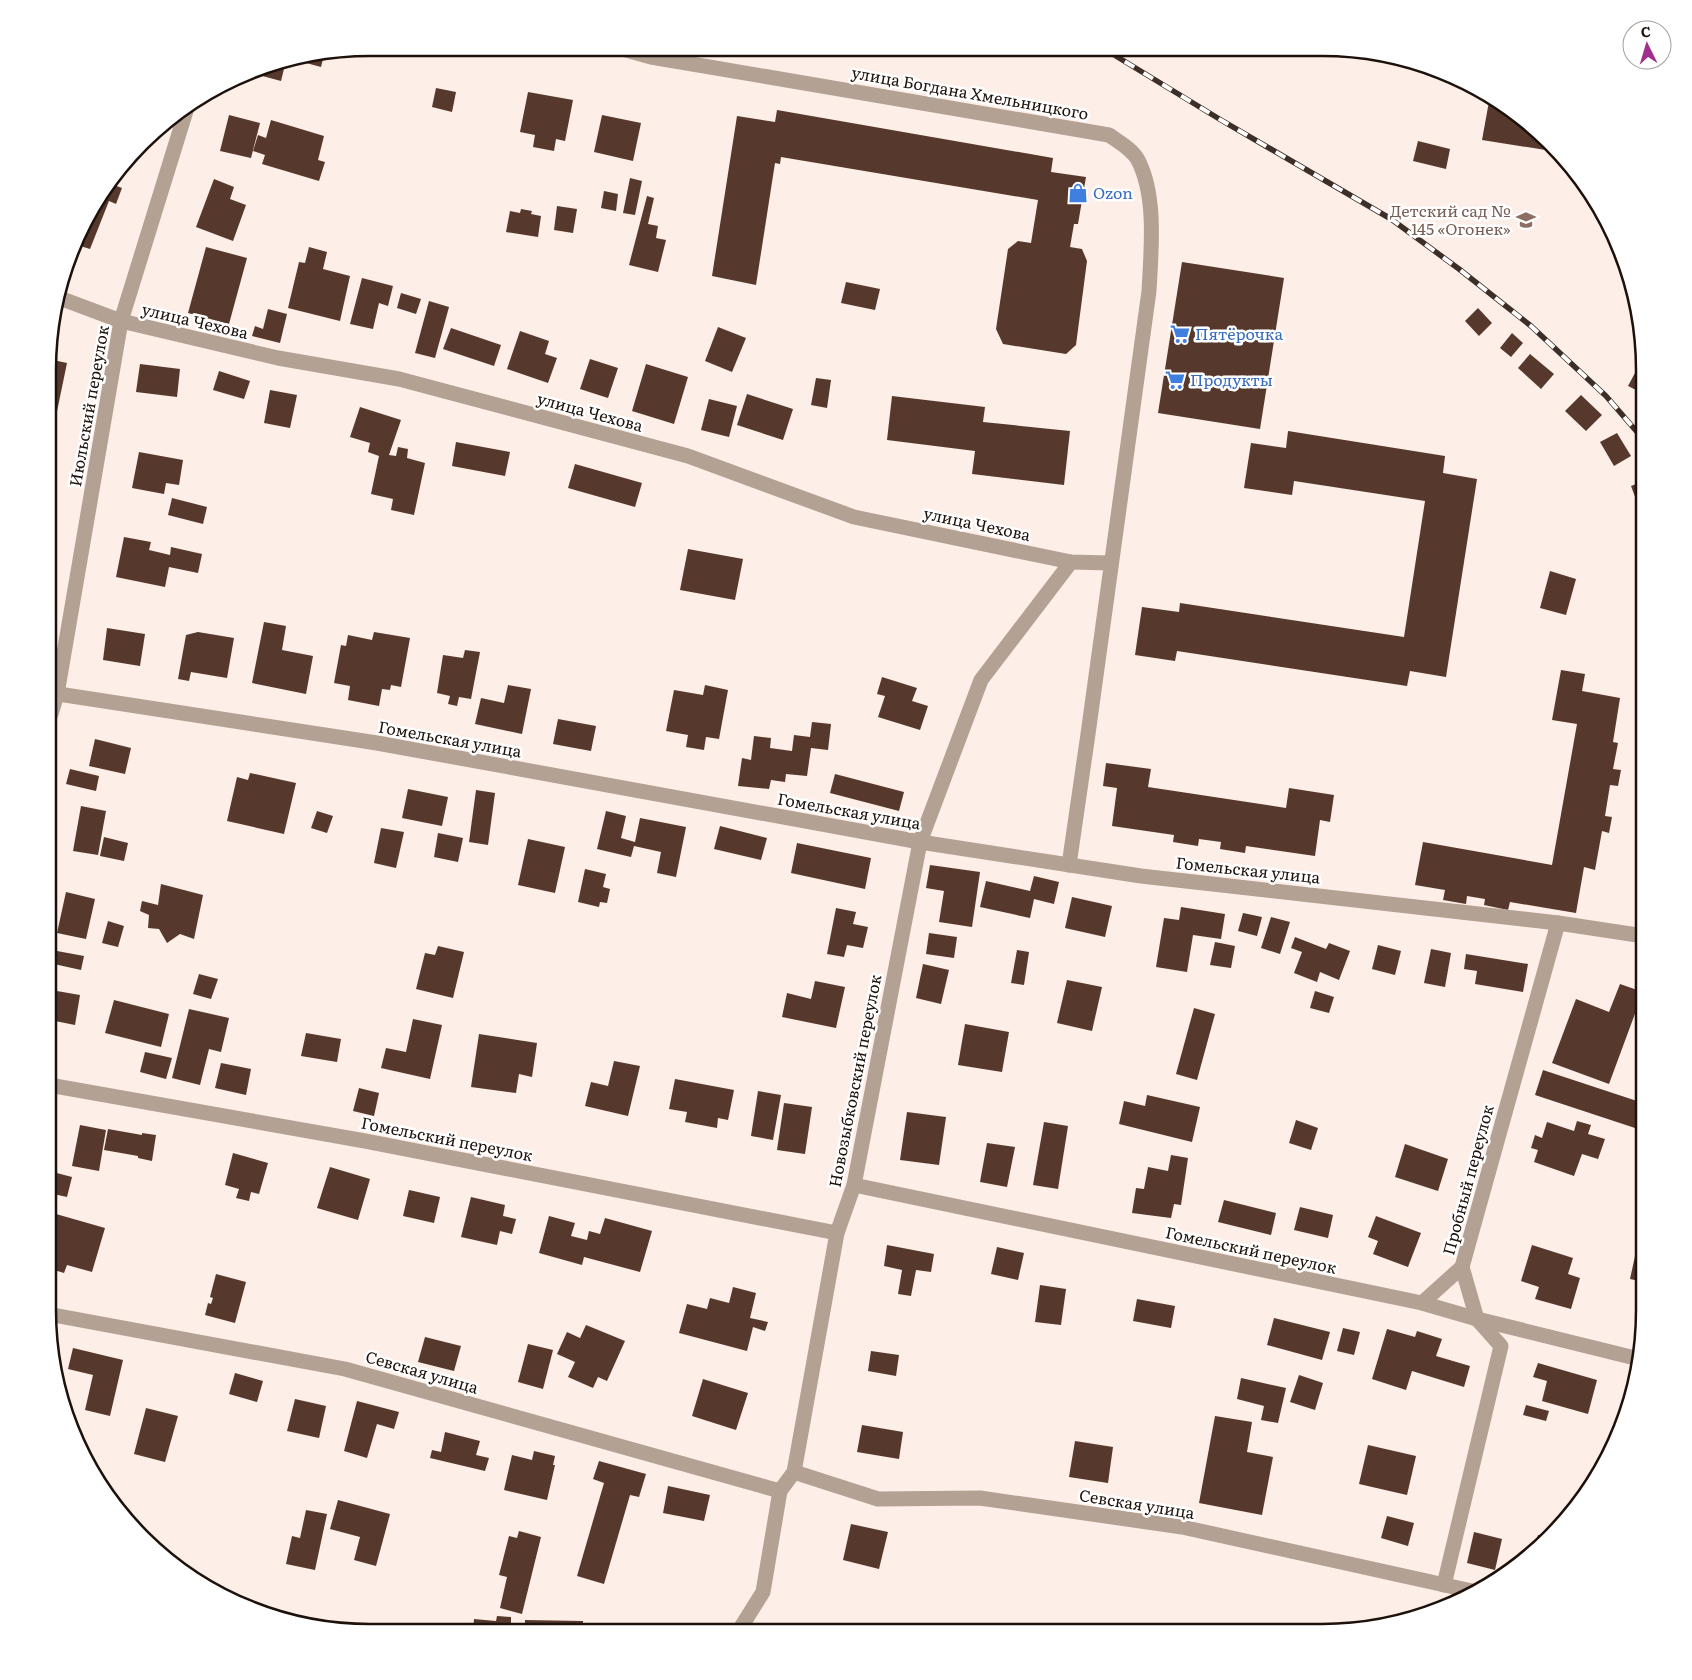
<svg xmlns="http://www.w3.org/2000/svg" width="1692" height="1680" viewBox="0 0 1692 1680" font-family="Literata,serif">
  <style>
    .building { fill: #56392c }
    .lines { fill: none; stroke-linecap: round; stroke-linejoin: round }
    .minor { stroke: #b3a193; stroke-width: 15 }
    .tertiary { stroke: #b3a193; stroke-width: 15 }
    .rail-casing { stroke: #3c2f29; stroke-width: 5.5 }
    .rail { stroke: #fff; stroke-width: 4; stroke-dasharray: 11; stroke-linecap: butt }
    .labels { text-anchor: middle; stroke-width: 5; stroke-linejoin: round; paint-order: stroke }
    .street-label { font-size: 16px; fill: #1d110b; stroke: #fff }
    .shop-label { font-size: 16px; fill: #366cbe; stroke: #fff; text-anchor: start }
    .education-label { font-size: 16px; fill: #785e54; stroke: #fff; text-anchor: end }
    .rim { fill: none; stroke: #1d110b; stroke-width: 2.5 }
  </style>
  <rect width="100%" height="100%" fill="#fdeee7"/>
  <g class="building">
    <path d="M506 48H533L532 54Z"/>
    <path d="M324 55 321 67 295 60Z"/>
    <path d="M286 61 281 81 251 73 266 65Z"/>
    <path d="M436 88 456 92 452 112 432 107Z"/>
    <path d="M528 92 573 100 565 141 556 139 554 151 533 147 535 135 520 132Z"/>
    <path d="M1490 96 1552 151 1482 140Z"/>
    <path d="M777 110 1053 158 1051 172 1086 177 1078 224H1074L1070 247 1082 249 1087 261 1076 345 1066 354 1003 344 996 329 1008 249 1018 241 1031 243 1038 200 781 157 780 164 775 163 756 285 712 276 737 116 775 122Z"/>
    <path d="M229 115 260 123 251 158 220 151Z"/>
    <path d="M602 115 641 123 633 161 594 152Z"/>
    <path d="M271 120 324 136 318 160 325 162 319 181 262 164 265 155 253 151 258 135 266 138Z"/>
    <path d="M1418 141 1450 149 1446 169 1413 161Z"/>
    <path d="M630 178 642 181 635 215 623 213Z"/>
    <path d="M214 179 234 187 230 199 246 205 233 241 196 227Z"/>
    <path d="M111 184 122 188 116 204 109 201 90 249 77 245 91 209Z"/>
    <path d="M604 191 618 194 616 211 601 208Z"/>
    <path d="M647 196 654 198 648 224 658 226 656 238 666 240 658 272 629 265Z"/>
    <path d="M557 206 577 209 573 233 554 230Z"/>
    <path d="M521 209 532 211 531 214 541 216 538 237 506 232 510 211 520 213Z"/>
    <path d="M206 247 247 258 229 324 188 313Z"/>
    <path d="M309 247 327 252 323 269 350 276 340 321 288 308 299 262 305 263Z"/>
    <path d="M1182 262 1284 278 1260 429 1158 413Z"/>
    <path d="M362 278 393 286 388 306 379 303 373 329 350 324Z"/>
    <path d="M846 282 880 289 875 310 841 303Z"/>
    <path d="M401 293 421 299 416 314 397 308Z"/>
    <path d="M429 301 449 307 435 358 415 353Z"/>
    <path d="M1478 308 1492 323 1479 336 1465 321Z"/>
    <path d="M268 309 287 314 280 343 252 336 255 326 263 329Z"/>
    <path d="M718 327 746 338 732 372 705 361Z"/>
    <path d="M451 328 501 345 494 366 443 349Z"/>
    <path d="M520 331 549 341 545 354 557 358 548 383 507 369Z"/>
    <path d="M1512 333 1523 343 1511 357 1500 348Z"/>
    <path d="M1530 354 1554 374 1541 389 1518 368Z"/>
    <path d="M1644 356V394L1628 386Z"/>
    <path d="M590 359 618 368 608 398 580 389Z"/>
    <path d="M53 360 67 363 54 426H53Z"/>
    <path d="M140 364 180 369 177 397 136 392Z"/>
    <path d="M646 364 688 377 674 424 632 411Z"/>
    <path d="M219 371 250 381 244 399 213 390Z"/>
    <path d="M816 378 831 380 827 408 811 405Z"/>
    <path d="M270 390 297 395 290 428 264 423Z"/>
    <path d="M747 394 793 409 783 440 737 425Z"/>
    <path d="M1581 395 1602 415 1586 431 1565 411Z"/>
    <path d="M892 396 985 407 983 422 1070 431 1064 485 972 474 975 451 887 440Z"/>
    <path d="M709 399 737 406 729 437 701 430Z"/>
    <path d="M360 407 401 420 389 455 396 456 398 447 408 449 407 458 425 463 414 515 391 510 393 499 371 494 379 456 368 452 370 443 350 437Z"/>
    <path d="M1288 431 1445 456 1443 473 1477 479 1446 677 1410 671 1407 686 1177 651 1175 661 1135 655 1142 607 1179 612 1180 603 1404 637 1425 501 1294 481 1292 495 1244 488 1251 443 1286 448Z"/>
    <path d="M1617 433 1631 456 1614 466 1600 442Z"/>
    <path d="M456 442 510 452 505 476 452 466Z"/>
    <path d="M139 452 183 460 179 485 166 483 164 494 132 488Z"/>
    <path d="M575 464 642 483 635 507 568 488Z"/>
    <path d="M1644 481V499L1637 502 1631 486Z"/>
    <path d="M172 498 207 507 203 524 168 515Z"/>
    <path d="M124 537 151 542 149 550 170 555 171 547 202 554 198 573 169 567 165 587 116 577Z"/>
    <path d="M688 549 743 559 735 600 680 590Z"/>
    <path d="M1550 571 1576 579 1566 615 1540 608Z"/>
    <path d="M264 622 286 626 282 650 313 656 306 694 252 683Z"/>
    <path d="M107 628 145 634 140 666 103 660Z"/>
    <path d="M198 632 234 638 227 678 191 672 189 681 178 679 186 635Z"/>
    <path d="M374 632 410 638 401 687 391 685 390 690 382 689 379 706 348 700 350 686 334 683 341 645 346 646 348 635 372 640Z"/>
    <path d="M465 650 480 652 471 699 459 697 457 706 448 704 450 696 437 693 443 655 463 658Z"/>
    <path d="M1561 670 1585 674 1582 691 1620 698 1613 742 1618 743 1613 769 1621 770 1618 786 1610 785 1605 816 1612 817 1609 833 1602 831 1595 870 1584 867 1576 913 1510 902 1508 910 1484 905 1485 899 1467 896 1466 904 1443 900 1445 890 1415 885 1423 842 1552 865 1577 724 1552 720Z"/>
    <path d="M882 677 917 688 912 701 928 706 920 730 878 717 885 696 877 694Z"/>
    <path d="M508 685 531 689 522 734 475 724 481 698 504 703Z"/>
    <path d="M705 685 728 690 719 739 706 737 704 750 686 747 688 735 666 731 674 690 703 695Z"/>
    <path d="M558 719 596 726 591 751 553 744Z"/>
    <path d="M812 722 831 724 828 750 811 748 807 776 786 774 785 782 771 780 769 789 738 786 742 758 751 760 754 736 771 738 770 748 792 751 794 735 810 737Z"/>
    <path d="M95 739 131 748 125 774 89 766Z"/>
    <path d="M1106 763 1151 769 1148 787 1286 808 1289 788 1334 795 1330 822 1320 820 1315 856 1246 846 1245 853 1220 849 1221 842 1199 839 1198 846 1173 842 1174 835 1112 826 1117 788 1103 786Z"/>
    <path d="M70 769 99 776 96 791 66 784Z"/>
    <path d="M250 773 296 783 284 834 227 821 237 777 248 780Z"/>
    <path d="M835 774 904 792 899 811 830 793Z"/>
    <path d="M408 789 448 797 442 826 402 818Z"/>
    <path d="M476 790 495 793 488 845 469 842Z"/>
    <path d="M81 806 106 811 98 855 73 851Z"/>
    <path d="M317 811 333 816 327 833 311 828Z"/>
    <path d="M606 811 626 816 621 838 635 842 640 818 686 827 676 877 657 873 661 852 634 846 631 857 597 849Z"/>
    <path d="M720 826 767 838 761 860 714 849Z"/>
    <path d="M381 828 404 832 396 868 374 863Z"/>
    <path d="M438 833 463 838 458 862 434 857Z"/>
    <path d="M104 837 128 843 124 861 100 856Z"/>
    <path d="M528 839 565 847 555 893 518 885Z"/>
    <path d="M797 843 871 858 865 889 791 873Z"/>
    <path d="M930 865 980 872 972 927 939 922 944 891 926 888Z"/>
    <path d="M585 869 606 874 603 887 610 889 607 903 600 902 599 907 578 902Z"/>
    <path d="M1034 876 1059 882 1054 904 1034 899 1030 918 980 907 986 881 1030 891Z"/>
    <path d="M161 884 203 895 194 939 180 934 167 943 159 929 148 928 149 915 140 911 142 901 158 905Z"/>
    <path d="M66 892 95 899 86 939 57 933Z"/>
    <path d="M1072 897 1112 906 1105 937 1065 928Z"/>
    <path d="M1181 907 1225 914 1221 939 1193 935 1187 972 1156 967 1164 918 1179 920Z"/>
    <path d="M836 908 856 912 853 924 868 927 863 948 847 945 844 957 827 954Z"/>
    <path d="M1243 913 1262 917 1257 936 1238 931Z"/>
    <path d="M1271 917 1290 922 1280 954 1261 948Z"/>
    <path d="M108 921 124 926 118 947 102 943Z"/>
    <path d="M929 933 957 937 954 958 926 954Z"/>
    <path d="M1295 937 1326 949 1329 943 1350 951 1339 980 1320 972 1317 982 1294 973 1302 952 1291 948Z"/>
    <path d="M1215 942 1235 946 1231 968 1210 965Z"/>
    <path d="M1378 945 1401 951 1395 975 1372 969Z"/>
    <path d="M438 946 464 952 453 998 416 989 425 953 435 955Z"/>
    <path d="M1431 949 1451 953 1445 987 1424 983Z"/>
    <path d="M1017 950 1029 952 1024 985 1011 983Z"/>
    <path d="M57 951 84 956 81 970 54 964Z"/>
    <path d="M1466 954 1528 964 1523 992 1475 984 1477 971 1464 969Z"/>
    <path d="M923 964 949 970 941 1004 916 998Z"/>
    <path d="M199 974 218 979 211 999 193 994Z"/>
    <path d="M1067 980 1102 987 1092 1031 1057 1023Z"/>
    <path d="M815 981 845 987 836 1028 782 1017 787 993 811 999Z"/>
    <path d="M1620 984 1643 992 1609 1084 1552 1063 1576 999 1609 1012Z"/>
    <path d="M51 990 80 995 75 1025 50 1020Z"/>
    <path d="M1315 991 1334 997 1329 1013 1310 1008Z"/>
    <path d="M114 1000 169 1014 161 1047 105 1033Z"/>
    <path d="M1194 1008 1215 1014 1197 1080 1176 1074Z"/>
    <path d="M189 1009 229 1018 221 1052 209 1049 200 1085 172 1078Z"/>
    <path d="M413 1019 442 1025 430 1079 381 1068 386 1048 406 1052Z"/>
    <path d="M965 1024 1009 1032 1002 1072 958 1065Z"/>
    <path d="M306 1033 341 1039 337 1062 301 1056Z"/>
    <path d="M479 1034 537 1043 532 1077 519 1074 516 1093 471 1087Z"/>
    <path d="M145 1052 172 1058 166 1079 140 1072Z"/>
    <path d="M614 1061 640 1066 628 1116 585 1106 591 1082 608 1086Z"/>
    <path d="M221 1063 251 1069 246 1095 215 1088Z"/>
    <path d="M1543 1070 1643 1103 1635 1128 1535 1095Z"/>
    <path d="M675 1079 734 1090 728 1120 718 1118 717 1128 685 1122 687 1112 669 1109Z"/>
    <path d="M359 1088 379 1093 374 1116 353 1111Z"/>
    <path d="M758 1091 781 1095 773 1140 751 1136Z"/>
    <path d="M1147 1095 1200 1107 1192 1142 1119 1124 1124 1101 1145 1106Z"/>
    <path d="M784 1103 812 1107 805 1154 777 1150Z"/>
    <path d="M907 1112 946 1117 939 1165 900 1160Z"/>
    <path d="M1296 1120 1318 1128 1311 1150 1289 1143Z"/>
    <path d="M1577 1121 1591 1125 1588 1134 1605 1139 1598 1159 1582 1154 1574 1176 1534 1162 1538 1150 1531 1148 1535 1135 1542 1138 1547 1122 1574 1131Z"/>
    <path d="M1044 1122 1068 1126 1058 1189 1033 1185Z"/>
    <path d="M80 1125 106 1130 99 1171 72 1166Z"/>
    <path d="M108 1129 142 1135V1133L156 1135 152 1161 138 1158V1156L104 1150Z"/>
    <path d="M987 1143 1015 1147 1007 1187 980 1182Z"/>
    <path d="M1405 1144 1448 1159 1438 1191 1395 1177Z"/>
    <path d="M233 1153 268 1163 259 1194 251 1192 249 1201 236 1198 239 1189 225 1185Z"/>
    <path d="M1171 1155 1188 1158 1181 1205 1174 1204 1171 1218 1132 1213 1136 1188 1144 1189 1148 1167 1168 1171Z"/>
    <path d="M1644 1159V1185L1635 1182Z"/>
    <path d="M330 1167 370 1179 358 1220 317 1208Z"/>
    <path d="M49 1171 72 1177 67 1197 49 1193Z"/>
    <path d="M409 1190 440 1197 434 1223 403 1216Z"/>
    <path d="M471 1197 505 1205 503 1216 516 1219 512 1234 500 1231 497 1245 461 1237Z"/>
    <path d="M1224 1200 1276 1213 1271 1235 1218 1222Z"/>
    <path d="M1300 1207 1333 1215 1328 1238 1294 1230Z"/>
    <path d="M49 1212 105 1228 92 1272 67 1265 64 1273 51 1269 55 1253 49 1251Z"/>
    <path d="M549 1216 575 1223 571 1236 587 1240 589 1231 600 1234 605 1218 652 1231 640 1272 584 1257 582 1265 539 1253Z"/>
    <path d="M1376 1216 1421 1233 1408 1267 1373 1254 1378 1241 1368 1237Z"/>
    <path d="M887 1245 934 1254 931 1272 916 1270 911 1296 898 1294 902 1270 884 1266Z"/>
    <path d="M1532 1245 1573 1258 1568 1274 1580 1278 1571 1309 1535 1299 1539 1287 1521 1281Z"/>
    <path d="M997 1247 1024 1253 1018 1280 991 1274Z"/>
    <path d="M1635 1256 1644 1258V1282L1630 1279Z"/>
    <path d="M216 1274 246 1282 235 1323 205 1315 208 1303 211 1304 213 1298 210 1297Z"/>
    <path d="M1040 1285 1066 1289 1061 1325 1035 1322Z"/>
    <path d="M733 1287 756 1293 750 1318 768 1322 765 1331 753 1327 747 1351 679 1333 687 1304 707 1309 710 1298 729 1303Z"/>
    <path d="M1137 1299 1175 1306 1171 1328 1133 1321Z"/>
    <path d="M1274 1318 1330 1332 1322 1360 1267 1345Z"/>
    <path d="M586 1325 625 1341 607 1381 598 1377 593 1388 568 1377 575 1362 557 1354 567 1332 580 1338Z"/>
    <path d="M1343 1328 1360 1332 1354 1355 1337 1351Z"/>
    <path d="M1387 1329 1415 1337 1417 1331 1442 1339 1436 1356 1470 1366 1464 1387 1412 1371 1406 1390 1372 1379Z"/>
    <path d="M425 1337 461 1346 454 1371 418 1362Z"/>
    <path d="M528 1344 553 1350 543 1389 518 1382Z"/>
    <path d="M73 1348 123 1360 110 1416 85 1410 93 1375 68 1369Z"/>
    <path d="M871 1351 899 1355 896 1376 868 1371Z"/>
    <path d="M1538 1363 1597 1380 1588 1414 1542 1401 1547 1381 1533 1377Z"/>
    <path d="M235 1373 263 1381 257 1402 229 1394Z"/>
    <path d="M1299 1375 1323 1383 1315 1410 1290 1402Z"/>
    <path d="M1241 1378 1286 1388 1278 1423 1261 1420 1264 1406 1237 1399Z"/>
    <path d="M703 1379 748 1393 736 1430 692 1416Z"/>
    <path d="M1631 1381 1635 1382 1633 1394 1629 1404 1623 1401Z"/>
    <path d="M295 1399 326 1406 319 1438 287 1431Z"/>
    <path d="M357 1401 399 1412 394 1429 377 1424 367 1458 344 1451Z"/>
    <path d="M1526 1405 1549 1411 1546 1421 1523 1415Z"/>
    <path d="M146 1408 178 1416 165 1462 134 1454Z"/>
    <path d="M1215 1416 1252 1422 1247 1452 1273 1457 1262 1515 1199 1503Z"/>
    <path d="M862 1425 903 1432 899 1459 857 1452Z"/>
    <path d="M445 1432 480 1441 476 1455 489 1458 485 1471 430 1458 432 1450 441 1452Z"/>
    <path d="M1075 1441 1113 1447 1108 1483 1069 1477Z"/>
    <path d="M1368 1445 1416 1456 1407 1495 1359 1484Z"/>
    <path d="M534 1451 555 1456 553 1465H555L547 1500 504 1490 512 1455 532 1460Z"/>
    <path d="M599 1461 646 1474 639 1497 630 1495 604 1584 577 1576 604 1483 593 1479Z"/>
    <path d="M668 1486 710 1495 704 1521 663 1513Z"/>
    <path d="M338 1500 390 1514 376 1566 354 1560 360 1537 330 1529Z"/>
    <path d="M306 1510 327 1514 315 1570 286 1564 292 1536 300 1538Z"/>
    <path d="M1387 1516 1414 1523 1408 1546 1381 1538Z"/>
    <path d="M851 1524 888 1532 879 1569 843 1560Z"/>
    <path d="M519 1531 541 1537 522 1614 500 1608 507 1577 499 1575 509 1536 517 1538Z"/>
    <path d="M1474 1532 1502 1539 1495 1570 1467 1563Z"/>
    <path d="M1538 1535 1544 1536 1535 1547Z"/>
    <path d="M497 1616 511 1617V1623H517V1632H473L474 1619 496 1621Z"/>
    <path d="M525 1620 583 1621V1632H525Z"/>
  </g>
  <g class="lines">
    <g class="minor">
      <path d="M619 48 651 57 1109 135C1119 142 1132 149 1138 160 1157 197 1151 251 1149 291L1088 734 1069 865"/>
      <path d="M52 693 377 743 920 842 1141 876 1558 923 1644 936"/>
      <path d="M51 714 57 694 121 321 186 111"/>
      <path d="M49 1085 365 1141 837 1233"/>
      <path d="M854 1185 1422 1303 1477 1319 1639 1359"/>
      <path d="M1422 1303 1462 1267"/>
      <path d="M48 1314 345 1369 780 1491"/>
      <path d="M794 1472 878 1499 980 1498 1182 1527 1472 1591"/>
      <path d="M1444 1585 1501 1346 1477 1319 1462 1267 1558 923"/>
      <path d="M738 1632 763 1592 780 1491 794 1472 837 1233 854 1185 920 842 981 680 1071 562"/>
    </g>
    <path class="tertiary" d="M57 297 121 321 278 358 399 379 688 456 854 517 1071 562 1111 563"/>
    <defs>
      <path id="rail" d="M1106 50 1221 120 1391 219 1459 269 1531 326 1606 396 1644 440"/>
    </defs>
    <use href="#rail" class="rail-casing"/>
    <use href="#rail" class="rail"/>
  </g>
  <defs>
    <symbol id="shop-bare" viewBox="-9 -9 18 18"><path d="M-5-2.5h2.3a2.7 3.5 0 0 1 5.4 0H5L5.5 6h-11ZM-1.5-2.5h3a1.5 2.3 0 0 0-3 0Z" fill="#3f7fe0" stroke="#fff" stroke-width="2.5" paint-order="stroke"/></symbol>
    <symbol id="school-bare" viewBox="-9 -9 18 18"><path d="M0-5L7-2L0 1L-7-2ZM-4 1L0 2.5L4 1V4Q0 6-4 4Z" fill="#8d6e63" stroke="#fff" stroke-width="2.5" paint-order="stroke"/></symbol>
    <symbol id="supermarket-bare" viewBox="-9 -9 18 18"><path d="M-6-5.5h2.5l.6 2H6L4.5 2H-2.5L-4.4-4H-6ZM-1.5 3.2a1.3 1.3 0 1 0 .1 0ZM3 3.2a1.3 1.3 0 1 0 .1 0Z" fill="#3f7fe0" stroke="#fff" stroke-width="2.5" paint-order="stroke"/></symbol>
  </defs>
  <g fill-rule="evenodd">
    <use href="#shop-bare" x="1064" y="179" width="28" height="28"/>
    <use href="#school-bare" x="1512" y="206" width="28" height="28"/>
    <use href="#supermarket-bare" x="1166" y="320" width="28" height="28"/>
    <use href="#supermarket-bare" x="1161" y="366" width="28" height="28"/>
  </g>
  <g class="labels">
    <g class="street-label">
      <text transform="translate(970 93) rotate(10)" y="6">улица Богдана Хмельницкого</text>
      <text transform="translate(195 321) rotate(13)" y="6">улица Чехова</text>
      <text transform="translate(89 406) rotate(-80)" y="6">Июльский переулок</text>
      <text transform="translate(590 412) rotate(15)" y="6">улица Чехова</text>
      <text transform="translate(977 524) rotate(12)" y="6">улица Чехова</text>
      <text transform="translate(450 739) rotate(10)" y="6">Гомельская улица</text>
      <text transform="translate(849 811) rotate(10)" y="6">Гомельская улица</text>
      <text transform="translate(1248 870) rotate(6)" y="6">Гомельская улица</text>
      <text transform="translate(855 1081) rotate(-79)" y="6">Новозыбковский переулок</text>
      <text transform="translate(447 1139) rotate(11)" y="6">Гомельский переулок</text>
      <text transform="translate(1468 1180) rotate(-75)" y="6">Пробный переулок</text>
      <text transform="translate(1251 1250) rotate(12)" y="6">Гомельский переулок</text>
      <text transform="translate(422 1372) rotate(16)" y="6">Севская улица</text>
      <text transform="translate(1137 1504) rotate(9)" y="6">Севская улица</text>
    </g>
    <g class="shop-label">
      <text x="1093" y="199">Ozon</text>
      <text x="1195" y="340">Пятёрочка</text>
      <text x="1190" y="386">Продукты</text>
    </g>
    <g class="education-label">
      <text x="1511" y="217">Детский сад №<tspan x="1511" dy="18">145 «Огонек»</tspan></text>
    </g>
  </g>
  <path d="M0 0H1692V1680H0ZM370 56H1322A314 314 0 0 1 1636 370V1310A314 314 0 0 1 1322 1624H370A314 314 0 0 1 56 1310V370A314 314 0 0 1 370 56Z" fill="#fff" fill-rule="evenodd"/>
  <path class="rim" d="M370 56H1322A314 314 0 0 1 1636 370V1310A314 314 0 0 1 1322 1624H370A314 314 0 0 1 56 1310V370A314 314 0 0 1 370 56Z"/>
  <g transform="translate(1647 45) rotate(355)"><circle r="24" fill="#ffffff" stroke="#a5a09d"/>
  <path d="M0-4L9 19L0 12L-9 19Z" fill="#9f308e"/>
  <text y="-8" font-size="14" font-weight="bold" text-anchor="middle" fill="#1d110b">С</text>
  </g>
</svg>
